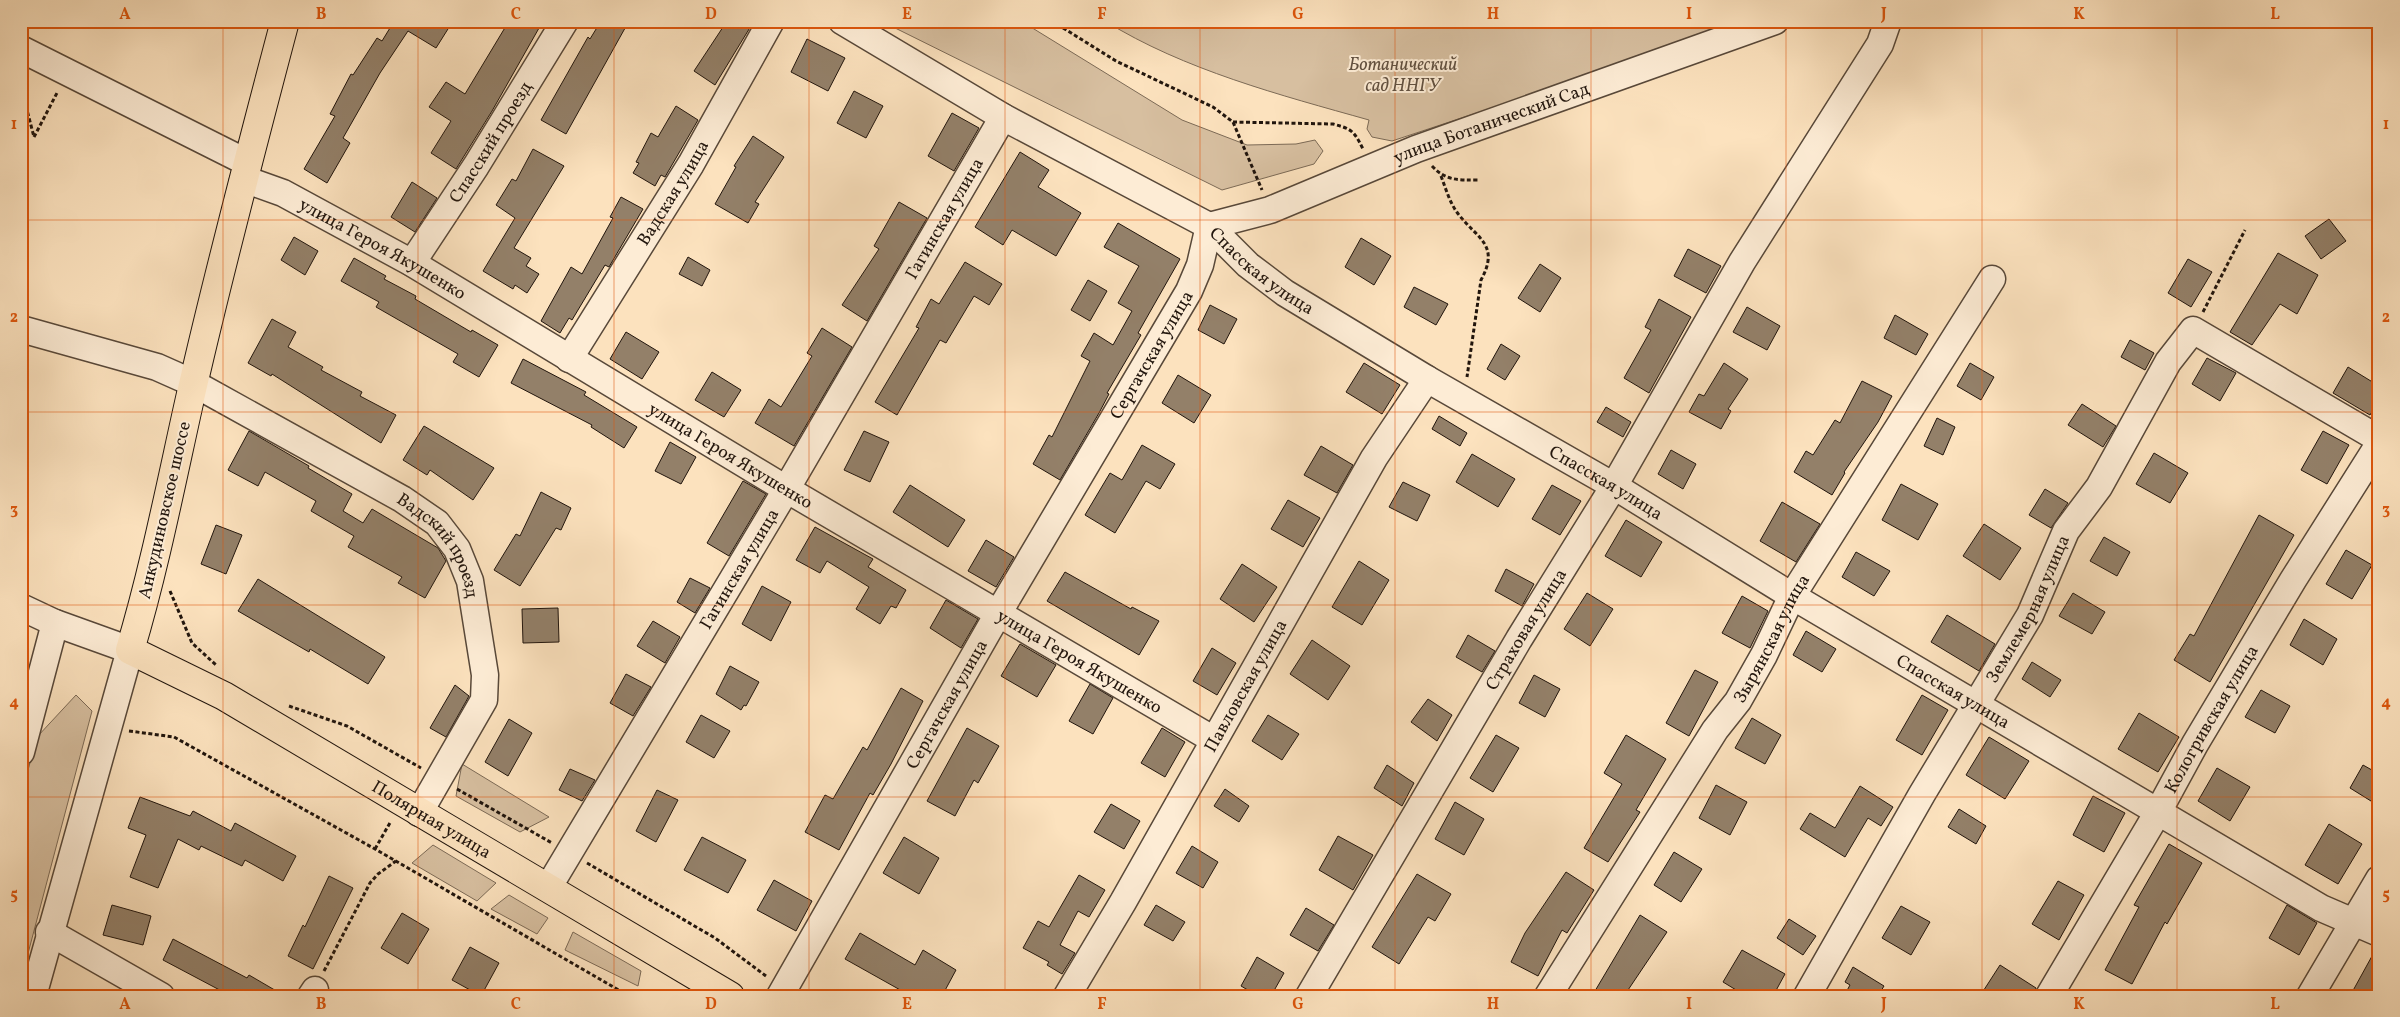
<svg xmlns="http://www.w3.org/2000/svg" width="2400" height="1017" viewBox="0 0 2400 1017" font-family="Vollkorn,serif">
  <style>
    .green { fill: #d7bfa0; stroke: #7c6a56 }
    .building { fill: #938069; stroke: #21150d }
    .lines { fill: none; stroke-linecap: round; stroke-linejoin: round }
    .minor-casing { stroke: #584839; stroke-width: 29 }
    .major-casing { stroke: #21150d; stroke-width: 30 }
    .path { stroke: #21150d; stroke-width: 3; stroke-dasharray: 4 2.5; stroke-linecap: butt }
    .minor { stroke: #fdecd5; stroke-width: 26 }
    .major { stroke: #fce2be; stroke-width: 28 }
    .grid { fill: none; stroke: #de560c; stroke-width: 1; stroke-opacity: 0.55 }
    .labels { text-anchor: middle; stroke-width: 4; stroke-linejoin: round; paint-order: stroke }
    .park-label { font-size: 18px; font-style: italic; fill: #615040; stroke: #fdecd5 }
    .street-label { font-size: 18px; fill: #21150d; stroke: #fdecd5 }
    .neatline { fill: none; stroke: #de560c; stroke-width: 2 }
    .grid-label { font-size: 16px; text-anchor: middle; font-weight: bold; fill: #de560c }
  </style>
  <rect width="100%" height="100%" fill="#fce2be"/>
  <filter id="stains"><feTurbulence type="fractalNoise" baseFrequency=".004" numOctaves="4"/><feColorMatrix values="0 0 0 0 .2 0 0 0 0 .09 0 0 0 0 .02 0 0 0 .5 -.17"/></filter>
  <radialGradient id="worn" r=".72"><stop offset=".6" stop-color="#630" stop-opacity="0"/><stop offset="1" stop-color="#630" stop-opacity=".3"/></radialGradient>
  <g class="green">
    <path d="M881 21H1021L1182 120 1247 145 1296 144 1315 140 1323 151 1314 164 1222 190Z"/>
    <path d="M1105 21H1755L1392 141 1372 137 1367 129 1369 120C1280 95 1184 70 1105 21Z"/>
    <path d="M76 695 92 711 21 980V796L37 737Z"/>
    <path d="M462 764 549 817 520 832 456 796Z"/>
    <path d="M433 845 496 883 477 901 412 863Z"/>
    <path d="M509 895 548 918 537 934 491 909Z"/>
    <path d="M573 932 641 971 638 986 565 950Z"/>
  </g>
  <g class="building">
    <path d="M391 21H453L436 48 408 31 380 73 343 138 350 143 327 183 304 169 335 116 330 114 351 74 353 75 377 38 382 41 393 23Z"/>
    <path d="M509 21H543L492 111 456 169 431 153 451 121 429 107 446 82 465 94Z"/>
    <path d="M601 21H629L566 134 541 120 588 37 590 39Z"/>
    <path d="M727 21H754L715 85 694 71Z"/>
    <path d="M807 39 845 58 828 91 791 72Z"/>
    <path d="M854 91 883 106 866 138 837 123Z"/>
    <path d="M676 106 698 120 665 177 661 175 655 186 633 173 639 163 636 162 651 133 658 137Z"/>
    <path d="M952 113 979 128 954 171 928 156Z"/>
    <path d="M753 136 784 157 755 202 759 204 748 223 715 204 736 167 734 166Z"/>
    <path d="M533 149 564 166 514 248 531 258 526 266 539 274 527 293 515 285 513 289 483 271 515 218 496 205 512 179 516 181Z"/>
    <path d="M1020 152 1049 170 1038 187 1081 213 1056 256 1012 230 1003 245 975 227Z"/>
    <path d="M412 182 437 198 415 232 391 217Z"/>
    <path d="M621 197 643 209 609 267 605 265 572 320 569 318 560 333 541 321 571 267 582 274 613 218 610 217Z"/>
    <path d="M899 202 927 218 867 321 842 305 879 249 874 246Z"/>
    <path d="M2329 219 2346 241 2321 259 2305 236Z"/>
    <path d="M1118 223 1180 259 1138 333 1141 335 1107 393 1109 394 1099 413 1060 480 1033 464 1049 435 1052 437 1090 361 1081 356 1094 333 1113 345 1132 311 1118 303 1139 266 1104 247Z"/>
    <path d="M294 237 318 251 305 275 281 260Z"/>
    <path d="M1361 238 1391 256 1374 285 1345 267Z"/>
    <path d="M1688 249 1721 266 1706 293 1674 276Z"/>
    <path d="M2278 253 2318 275 2297 314 2280 304 2252 345 2230 332Z"/>
    <path d="M688 257 710 270 702 286 679 274Z"/>
    <path d="M354 258 386 276 384 279 416 296 415 299 471 332 472 330 498 345 479 377 453 362 458 354 376 307 379 302 341 281Z"/>
    <path d="M2188 259 2212 272 2191 307 2168 293Z"/>
    <path d="M965 262 1002 284 989 305 974 296 946 343 940 340 897 415 875 402 919 328 916 327 931 299 939 304Z"/>
    <path d="M1540 264 1561 278 1540 312 1518 298Z"/>
    <path d="M1088 280 1107 291 1090 321 1071 310Z"/>
    <path d="M1414 287 1448 304 1436 325 1404 307Z"/>
    <path d="M1659 299 1691 317 1649 393 1624 378 1651 330 1645 327Z"/>
    <path d="M1210 305 1237 319 1224 344 1198 330Z"/>
    <path d="M1747 307 1780 326 1767 350 1733 332Z"/>
    <path d="M1895 315 1928 334 1916 355 1884 338Z"/>
    <path d="M272 319 296 332 288 347 323 367 321 370 362 392 360 396 396 415 381 443 272 374 271 376 248 363Z"/>
    <path d="M822 328 852 347 794 446 755 423 769 399 781 407 812 356 807 353Z"/>
    <path d="M626 332 659 352 642 379 610 359Z"/>
    <path d="M2130 340 2154 353 2145 370 2121 357Z"/>
    <path d="M1501 344 1520 356 1505 380 1487 369Z"/>
    <path d="M2207 358 2236 373 2220 401 2192 384Z"/>
    <path d="M523 359 586 392 584 395 637 427 624 448 591 427 592 425 511 383Z"/>
    <path d="M1364 363 1400 385 1382 414 1346 392Z"/>
    <path d="M1724 363 1748 379 1728 409 1731 411 1721 429 1689 412 1699 394 1704 396Z"/>
    <path d="M1970 363 1994 377 1981 400 1957 386Z"/>
    <path d="M2348 367 2379 386V400L2370 415 2333 393Z"/>
    <path d="M712 372 741 390 724 417 695 400Z"/>
    <path d="M1178 375 1211 395 1194 423 1162 403Z"/>
    <path d="M1862 381 1892 396 1878 422 1844 472 1845 473 1832 495 1794 472 1806 451 1813 455 1835 420 1840 423Z"/>
    <path d="M2082 404 2116 426 2103 447 2068 425Z"/>
    <path d="M1606 407 1631 422 1623 437 1597 422Z"/>
    <path d="M1439 416 1467 433 1460 446 1432 429Z"/>
    <path d="M1937 418 1955 427 1943 455 1924 446Z"/>
    <path d="M424 426 494 468 473 500 430 470 427 475 403 460Z"/>
    <path d="M249 431 309 466 308 468 352 494 343 511 363 523 372 509 438 548 446 561 425 598 398 583 402 577 348 547 354 536 311 511 316 501 265 472 258 486 228 470Z"/>
    <path d="M864 431 889 442 870 482 844 470Z"/>
    <path d="M2323 431 2349 445 2327 484 2301 470Z"/>
    <path d="M670 442 696 457 681 484 655 471Z"/>
    <path d="M1142 445 1175 464 1160 489 1146 481 1115 533 1085 515 1110 473 1122 480Z"/>
    <path d="M1321 446 1353 465 1337 493 1304 475Z"/>
    <path d="M1671 450 1696 464 1683 489 1658 474Z"/>
    <path d="M2154 453 2188 473 2170 503 2136 484Z"/>
    <path d="M1472 454 1515 479 1498 507 1456 482Z"/>
    <path d="M743 481 766 494 729 556 707 543Z"/>
    <path d="M1403 482 1430 495 1417 521 1389 507Z"/>
    <path d="M1901 484 1938 504 1918 540 1882 520Z"/>
    <path d="M910 485 965 520 948 547 893 512Z"/>
    <path d="M1552 485 1581 501 1560 535 1532 519Z"/>
    <path d="M2045 489 2068 503 2051 528 2029 515Z"/>
    <path d="M541 492 571 508 561 530 556 528 520 586 494 570 516 534 520 536Z"/>
    <path d="M1288 500 1320 518 1303 547 1271 529Z"/>
    <path d="M1782 502 1820 524 1796 562 1760 541Z"/>
    <path d="M2259 515 2294 535 2210 682 2174 660 2190 634 2194 636Z"/>
    <path d="M1626 520 1662 542 1641 577 1605 556Z"/>
    <path d="M1984 524 2021 548 2000 580 1963 556Z"/>
    <path d="M216 525 242 535 226 574 201 564Z"/>
    <path d="M815 527 873 559 868 567 906 590 896 608 891 606 880 624 856 609 869 587 827 561 820 573 796 560Z"/>
    <path d="M2104 537 2130 552 2117 576 2090 561Z"/>
    <path d="M986 540 1014 557 996 587 968 571Z"/>
    <path d="M2346 550 2372 565 2352 599 2326 584Z"/>
    <path d="M1856 552 1890 571 1874 596 1842 577Z"/>
    <path d="M1359 561 1389 580 1362 625 1332 607Z"/>
    <path d="M1242 564 1277 587 1254 622 1220 599Z"/>
    <path d="M1506 569 1534 584 1522 606 1495 591Z"/>
    <path d="M1065 572 1131 609 1132 607 1159 621 1139 655 1047 601Z"/>
    <path d="M690 578 710 588 695 613 677 602Z"/>
    <path d="M258 579 385 657 368 684 310 649 309 652 238 611Z"/>
    <path d="M762 586 791 602 771 641 742 624Z"/>
    <path d="M1587 593 1613 609 1590 646 1564 629Z"/>
    <path d="M2073 593 2105 612 2092 634 2059 616Z"/>
    <path d="M1742 596 1768 611 1750 648 1722 633Z"/>
    <path d="M946 600 978 619 961 648 930 628Z"/>
    <path d="M558 608 559 642 523 643 522 609Z"/>
    <path d="M1947 615 1995 644 1979 671 1931 642Z"/>
    <path d="M2304 619 2337 639 2323 665 2290 645Z"/>
    <path d="M653 621 680 637 665 663 637 646Z"/>
    <path d="M1806 631 1836 649 1822 672 1793 655Z"/>
    <path d="M1468 635 1495 651 1482 672 1456 657Z"/>
    <path d="M1312 640 1350 666 1328 700 1290 674Z"/>
    <path d="M1020 644 1056 665 1037 697 1001 676Z"/>
    <path d="M1212 648 1236 663 1217 695 1193 681Z"/>
    <path d="M2032 662 2061 680 2050 697 2022 679Z"/>
    <path d="M730 666 759 682 746 706 744 705 741 710 716 694Z"/>
    <path d="M1695 670 1718 682 1689 736 1666 723Z"/>
    <path d="M626 674 651 687 633 716 610 703Z"/>
    <path d="M1534 675 1560 689 1545 717 1519 703Z"/>
    <path d="M1090 684 1113 698 1093 734 1069 721Z"/>
    <path d="M455 685 469 696 446 737 430 728Z"/>
    <path d="M901 688 923 701 891 764 873 795 870 793 839 850 805 832 825 795 833 799 863 747 867 750Z"/>
    <path d="M2261 690 2290 706 2275 733 2245 717Z"/>
    <path d="M1922 695 1948 710 1922 755 1896 740Z"/>
    <path d="M1428 699 1452 715 1437 741 1411 722Z"/>
    <path d="M2139 713 2179 737 2158 772 2118 749Z"/>
    <path d="M701 715 730 731 714 758 686 742Z"/>
    <path d="M1268 715 1299 734 1282 760 1252 741Z"/>
    <path d="M1752 718 1781 735 1765 764 1735 748Z"/>
    <path d="M509 719 532 733 508 776 485 762Z"/>
    <path d="M967 728 999 746 978 783 974 780 955 816 927 801Z"/>
    <path d="M1162 728 1185 742 1165 777 1141 763Z"/>
    <path d="M1496 735 1519 748 1493 792 1470 778Z"/>
    <path d="M1626 735 1666 759 1636 810 1640 812 1608 862 1584 848 1622 784 1604 773Z"/>
    <path d="M1989 737 2029 761 2005 799 1966 775Z"/>
    <path d="M1387 765 1414 783 1402 806 1374 788Z"/>
    <path d="M2363 765 2379 774V806L2350 788Z"/>
    <path d="M2217 768 2250 787 2230 821 2198 801Z"/>
    <path d="M570 769 595 780 582 801 559 790Z"/>
    <path d="M1716 785 1747 802 1730 835 1699 818Z"/>
    <path d="M1860 786 1893 807 1881 826 1868 818 1845 857 1800 829 1810 813 1835 828Z"/>
    <path d="M1225 789 1249 806 1239 822 1214 806Z"/>
    <path d="M657 790 678 800 656 842 636 831Z"/>
    <path d="M2093 796 2125 813 2104 852 2073 835Z"/>
    <path d="M140 797 190 816 193 811 231 831 235 823 296 856 283 881 245 860 242 866 201 846 199 850 178 839 158 888 130 877 146 835 128 828Z"/>
    <path d="M1455 802 1484 819 1464 855 1435 839Z"/>
    <path d="M1111 804 1140 821 1124 849 1094 832Z"/>
    <path d="M1959 809 1986 826 1976 844 1948 827Z"/>
    <path d="M2329 824 2362 844 2338 884 2305 865Z"/>
    <path d="M1338 836 1373 855 1353 890 1319 870Z"/>
    <path d="M702 837 746 860 728 893 684 870Z"/>
    <path d="M904 837 939 858 919 894 883 873Z"/>
    <path d="M2169 844 2202 863 2167 924 2165 922 2132 984 2105 970 2139 907 2134 905Z"/>
    <path d="M1192 846 1218 862 1203 888 1176 873Z"/>
    <path d="M1674 852 1702 869 1681 902 1654 885Z"/>
    <path d="M1566 872 1594 890 1567 933 1562 930 1538 976 1511 962 1525 933Z"/>
    <path d="M1417 874 1451 894 1435 921 1428 917 1399 964 1372 947Z"/>
    <path d="M1079 875 1105 890 1089 917 1078 911 1060 945 1075 953 1062 974 1047 965 1049 962 1023 948 1038 921 1049 927Z"/>
    <path d="M329 876 353 888 313 969 288 956 303 925 305 927Z"/>
    <path d="M774 880 812 901 796 931 757 910Z"/>
    <path d="M2058 881 2084 895 2059 940 2032 924Z"/>
    <path d="M112 905 151 916 143 945 103 935Z"/>
    <path d="M1156 905 1185 922 1173 941 1144 925Z"/>
    <path d="M2287 905 2317 923 2299 955 2269 938Z"/>
    <path d="M1901 906 1930 922 1911 955 1882 938Z"/>
    <path d="M1306 908 1334 925 1318 951 1290 935Z"/>
    <path d="M402 913 429 929 408 964 381 948Z"/>
    <path d="M1640 915 1667 932 1624 996H1592Z"/>
    <path d="M1789 919 1816 936 1803 955 1777 938Z"/>
    <path d="M860 933 915 965 923 950 956 970 942 996H911L845 959Z"/>
    <path d="M173 939 247 978 249 975 285 996H231L163 960Z"/>
    <path d="M470 947 499 963 481 996 452 980Z"/>
    <path d="M2377 947 2379 996H2350Z"/>
    <path d="M1742 950 1785 974 1773 996H1746L1723 982Z"/>
    <path d="M1257 957 1284 973 1271 996H1258L1241 986Z"/>
    <path d="M2000 965 2036 988 2034 996H1980Z"/>
    <path d="M1853 967 1884 986 1878 996H1844L1850 985 1845 982Z"/>
  </g>
  <g class="lines">
    <defs>
      <g id="minor">
        <path id="s1" d="M842 21 1003 117 1209 226 1248 265 1285 293 1427 379 1614 486 1792 596 2321 908 2379 933"/>
        <path d="M21 49 248 163"/>
        <path id="s2" d="M243 181 255 183 283 193 412 263 786 489 1214 740"/>
        <path id="s3" d="M1209 226 1270 210 1416 149 1775 21"/>
        <path id="s4" d="M412 263 476 166 565 21"/>
        <path id="s5" d="M21 329 157 367 193 383 402 499 437 523 457 549 470 581 485 675 484 700 419 813"/>
        <path id="s6" d="M569 359 691 164 771 21"/>
        <path d="M21 607 55 623 130 650 33 996"/>
        <path d="M21 752 55 623"/>
        <path id="s7" d="M548 888 780 500 1003 117"/>
        <path d="M49 932 161 996"/>
        <path d="M311 996 315 990"/>
        <path id="s8" d="M780 996 999 612 1189 291 1200 265 1209 226"/>
        <path id="s9" d="M1067 996 1123 902 1374 458 1427 379"/>
        <path id="s10" d="M1309 996 1519 639 1614 486 1742 262 1880 44 1888 21"/>
        <path id="s11" d="M1548 996 1715 730 1738 701 1764 655 1792 596 1992 279"/>
        <path id="s12" d="M1807 996 1922 794 2030 615 2066 531 2099 487 2168 362 2193 330 2379 439"/>
        <path id="s13" d="M2049 996 2158 812 2195 744 2293 580 2379 444"/>
        <path d="M2310 996 2379 879"/>
      </g>
      <g id="major">
        <path id="s14" d="M285 21C253 142 221 263 193 385 173 473 156 563 130 650L224 696 730 996"/>
      </g>
    </defs>
    <use href="#minor" class="minor-casing"/>
    <use href="#major" class="major-casing"/>
    <g class="path">
      <path d="M1052 21 1116 61 1213 107 1233 122 1262 190"/>
      <path d="M21 87 34 137"/>
      <path d="M1233 122 1333 124C1352 129 1354 131 1363 149"/>
      <path d="M34 137 58 91"/>
      <path d="M1432 166C1446 181 1458 180 1478 180"/>
      <path d="M1441 176C1446 189 1450 204 1459 215 1478 239 1500 245 1481 280L1467 377"/>
      <path d="M2203 312 2245 230"/>
      <path d="M170 591 192 643 216 665"/>
      <path d="M289 706 347 726 421 768"/>
      <path d="M129 731 174 737 375 849 629 996"/>
      <path d="M457 789 552 843"/>
      <path d="M375 849 391 821"/>
      <path d="M587 863 715 938 766 976"/>
      <path d="M324 971 370 883 378 874 396 861"/>
    </g>
    <use href="#minor" class="minor"/>
    <use href="#major" class="major"/>
  </g>
  <path class="grid" d="M223 21V996M418 21V996M614 21V996M809 21V996M1005 21V996M1200 21V996M1395 21V996M1591 21V996M1786 21V996M1982 21V996M2177 21V996M21 220H2379M21 412H2379M21 605H2379M21 797H2379"/>
  <g class="labels">
    <g class="park-label">
      <text x="1403" y="70">Ботанический<tspan x="1403" dy="21">сад ННГУ</tspan></text>
    </g>
    <g class="street-label">
      <text dy="6" stroke="none"><textPath href="#s3" startOffset="301">улица Ботанический Сад</textPath></text>
      <text dy="6" stroke="none"><textPath href="#s4" startOffset="144">Спасский проезд</textPath></text>
      <text dy="6" stroke="none"><textPath href="#s6" startOffset="196">Вадская улица</textPath></text>
      <text dy="6" stroke="none"><textPath href="#s7" startOffset="778">Гагинская улица</textPath></text>
      <text dy="6" stroke="none"><textPath href="#s2" startOffset="156">улица Героя Якушенко</textPath></text>
      <text dy="6" stroke="none"><textPath href="#s1" startOffset="490">Спасская улица</textPath></text>
      <text dy="6" stroke="none"><textPath href="#s8" startOffset="741">Сергачская улица</textPath></text>
      <text dy="6" stroke="none"><textPath href="#s2" startOffset="561">улица Героя Якушенко</textPath></text>
      <text dy="6" stroke="none"><textPath href="#s1" startOffset="895">Спасская улица</textPath></text>
      <text transform="translate(164 510) rotate(-77)" y="6">Анкудиновское шоссе</text>
      <text dy="6" stroke="none"><textPath href="#s5" startOffset="481">Вадский проезд</textPath></text>
      <text dy="6" stroke="none"><textPath href="#s7" startOffset="372">Гагинская улица</textPath></text>
      <text dy="6" stroke="none"><textPath href="#s12" startOffset="446">Землемерная улица</textPath></text>
      <text dy="6" stroke="none"><textPath href="#s10" startOffset="426">Страховая улица</textPath></text>
      <text dy="6" stroke="none"><textPath href="#s11" startOffset="422">Зырянская улица</textPath></text>
      <text dy="6" stroke="none"><textPath href="#s2" startOffset="966">улица Героя Якушенко</textPath></text>
      <text dy="6" stroke="none"><textPath href="#s9" startOffset="358">Павловская улица</textPath></text>
      <text dy="6" stroke="none"><textPath href="#s1" startOffset="1300">Спасская улица</textPath></text>
      <text dy="6" stroke="none"><textPath href="#s8" startOffset="336">Сергачская улица</textPath></text>
      <text dy="6" stroke="none"><textPath href="#s13" startOffset="321">Кологривская улица</textPath></text>
      <text dy="6" stroke="none"><textPath href="#s14" startOffset="994">Полярная улица</textPath></text>
    </g>
  </g>
  <rect width="2400" height="1017" fill="none" stroke="#fce2be" stroke-width="55"/>
  <rect x="28" y="28" width="2344" height="962" class="neatline"/>
  <g class="grid-label">
    <text x="125" y="19">A</text>
    <text x="321" y="19">B</text>
    <text x="516" y="19">C</text>
    <text x="711" y="19">D</text>
    <text x="907" y="19">E</text>
    <text x="1102" y="19">F</text>
    <text x="1298" y="19">G</text>
    <text x="1493" y="19">H</text>
    <text x="1689" y="19">I</text>
    <text x="1884" y="19">J</text>
    <text x="2079" y="19">K</text>
    <text x="2275" y="19">L</text>
    <text x="14" y="129">1</text>
    <text x="2386" y="129">1</text>
    <text x="14" y="322">2</text>
    <text x="2386" y="322">2</text>
    <text x="14" y="514">3</text>
    <text x="2386" y="514">3</text>
    <text x="14" y="707">4</text>
    <text x="2386" y="707">4</text>
    <text x="14" y="899">5</text>
    <text x="2386" y="899">5</text>
    <text x="125" y="1009">A</text>
    <text x="321" y="1009">B</text>
    <text x="516" y="1009">C</text>
    <text x="711" y="1009">D</text>
    <text x="907" y="1009">E</text>
    <text x="1102" y="1009">F</text>
    <text x="1298" y="1009">G</text>
    <text x="1493" y="1009">H</text>
    <text x="1689" y="1009">I</text>
    <text x="1884" y="1009">J</text>
    <text x="2079" y="1009">K</text>
    <text x="2275" y="1009">L</text>
  </g>
  <rect width="100%" height="100%" filter="url(#stains)"/>
  <rect width="100%" height="100%" fill="url(#worn)"/>
</svg>
